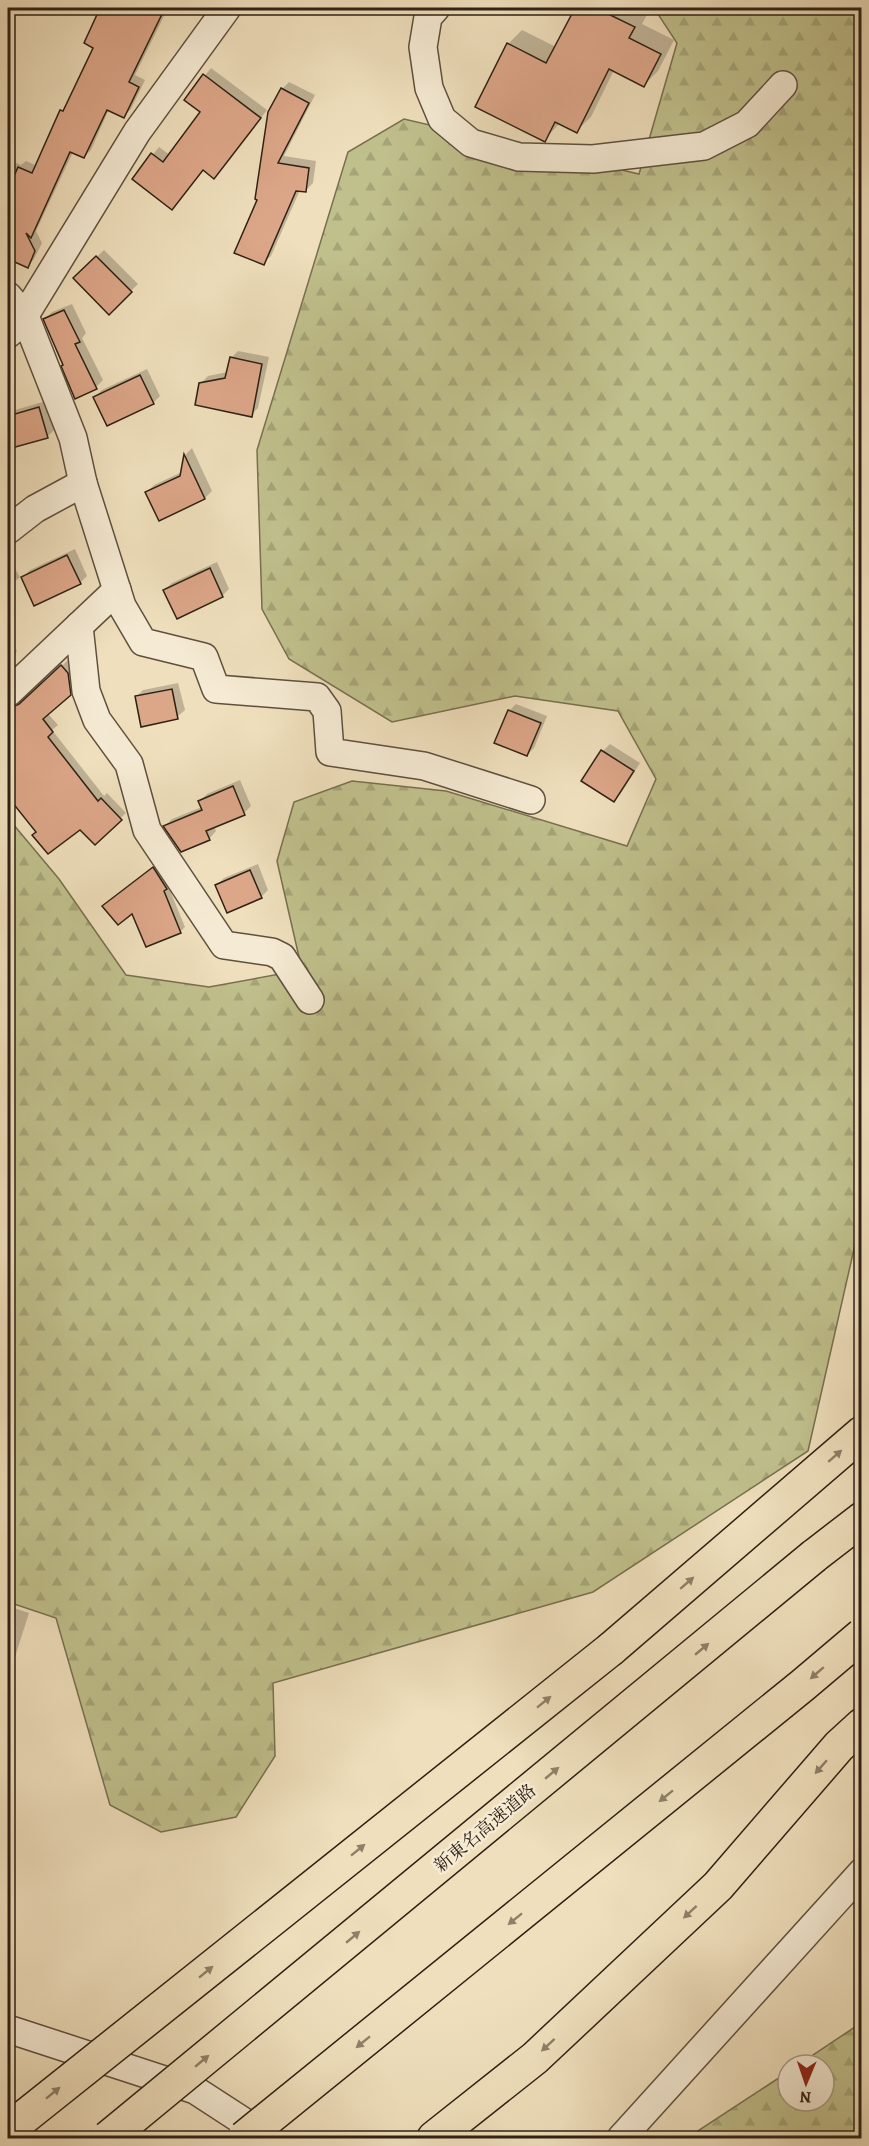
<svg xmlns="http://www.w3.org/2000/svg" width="869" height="2146" viewBox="0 0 869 2146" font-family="Alegreya,'Noto Serif JP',serif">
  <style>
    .forest { fill: url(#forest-firs); stroke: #777050; stroke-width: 1.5 }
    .shadow { fill: #0003 }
    .building { fill: #dca688; stroke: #2e2114; stroke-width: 1.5 }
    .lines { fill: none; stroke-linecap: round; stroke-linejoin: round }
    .minor-casing { stroke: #5e503e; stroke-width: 30 }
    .highway-casing { stroke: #2e2114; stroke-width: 36 }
    .minor { stroke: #f5ead3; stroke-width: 27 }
    .highway { stroke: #efdfbc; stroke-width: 33 }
    .highway-bridge-casing { stroke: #2e2114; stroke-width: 36; stroke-linecap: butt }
    .highway-bridge { stroke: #efdfbc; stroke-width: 33 }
    .oneway { fill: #8e8068 }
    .labels { text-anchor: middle; stroke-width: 5; stroke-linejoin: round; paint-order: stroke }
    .street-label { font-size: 18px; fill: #2e2114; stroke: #f5ead3 }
  </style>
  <defs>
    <pattern id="forest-firs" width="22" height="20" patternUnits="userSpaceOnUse" patternTransform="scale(1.5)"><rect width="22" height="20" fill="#c0c08c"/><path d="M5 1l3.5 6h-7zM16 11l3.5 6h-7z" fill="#a5a578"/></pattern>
  </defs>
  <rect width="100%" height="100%" fill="#efdfbc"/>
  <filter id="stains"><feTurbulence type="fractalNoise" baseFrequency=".00333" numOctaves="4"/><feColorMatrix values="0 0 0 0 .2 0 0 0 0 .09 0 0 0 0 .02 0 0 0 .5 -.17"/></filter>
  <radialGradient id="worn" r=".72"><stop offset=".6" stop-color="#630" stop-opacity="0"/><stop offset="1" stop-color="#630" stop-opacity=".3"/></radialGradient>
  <g class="forest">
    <path d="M654 8H861L862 1214 808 1451 593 1592 273 1683 275 1756 236 1817 161 1832 110 1805 56 1618 8 1602V818L59 879 126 975 209 987 302 970 277 861 294 802 352 781 446 791 627 846 656 779 618 711 515 696 392 722 289 659 262 609 257 450 348 152 404 119 639 174 677 43Z"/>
    <path d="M861 2023V2138H687L788 2072V2101H824V2065H798Z"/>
  </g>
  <g class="shadow">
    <path d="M103 8H168L135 75 145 80 131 109 124 116 109 109 91 150 84 157 73 152 36 231 42 243 34 259 28 266 8 257V159L21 165 26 161 37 166 62 111 68 104 95 47 86 43Z"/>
    <path d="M576 8H638L648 13 642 24 674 40 658 71 644 85 614 70 591 117 576 131 560 123 544 140 508 44 522 30 556 47Z"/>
    <path d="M211 68 267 110 221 170 204 169 179 201 134 178 159 147 170 155 202 112 186 99Z"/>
    <path d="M289 82 315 95 284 156 316 161 313 183 305 191 300 190 271 256 263 263 259 199 282 89Z"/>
    <path d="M104 250 138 284 109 312 75 278Z"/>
    <path d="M72 304 86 333 82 338 103 380 96 387 64 365 45 319 52 312Z"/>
    <path d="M238 351 269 357 258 408 251 415 201 383 208 376 228 372 231 358Z"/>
    <path d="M147 369 160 396 153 403 95 397 102 390Z"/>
    <path d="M46 401 54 430 47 437 8 448V412Z"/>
    <path d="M192 448 212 491 205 498 160 519 147 492 154 485 182 472 186 454Z"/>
    <path d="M75 549 87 576 80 583 23 577 30 570Z"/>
    <path d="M8 557 20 577 8 588Z"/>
    <path d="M217 562 229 589 222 596 164 590 172 583Z"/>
    <path d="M8 646 17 650 12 665 8 670Z"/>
    <path d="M69 659 75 665 77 686 70 694 28 698Z"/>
    <path d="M178 683 185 710 177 717 136 697 143 690Z"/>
    <path d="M39 704 58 725 52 730 104 796 107 793 126 813 95 843 80 828 38 832 8 794V732Z"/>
    <path d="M516 704 547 716 534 748 527 755 509 711Z"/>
    <path d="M610 744 640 763 621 793 614 800 583 780 603 751Z"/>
    <path d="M240 780 251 806 244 813 214 826 216 831 209 839 165 826 172 819 202 807 200 801 207 794Z"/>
    <path d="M159 864 185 927 180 932 109 901Z"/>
    <path d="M258 864 268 890 261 897 217 885 224 878Z"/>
    <path d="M8 1606 29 1613 8 1679Z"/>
  </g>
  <g class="building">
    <path d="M100 8H165L129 82 139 87 124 118 107 110 84 158 70 152 31 238 26 233 35 251 28 268 8 259V190L18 167 32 173 60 110 63 111 93 48 84 43Z"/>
    <path d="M575 8H596L635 27 629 38 661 54 644 87 609 69 577 133 555 122 545 142 475 107 507 43 546 63Z"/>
    <path d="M203 74 261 118 214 179 203 170 172 210 132 179 151 153 163 162 200 112 184 100Z"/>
    <path d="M281 88 309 103 278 163 309 168 306 192 296 191 264 265 234 253 257 200 255 199 268 112Z"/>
    <path d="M96 256 132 292 109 315 73 278Z"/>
    <path d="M64 310 80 342 75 344 97 389 75 399 61 366 63 365 43 319Z"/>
    <path d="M230 357 262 364 252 417 195 405 199 383 225 378Z"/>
    <path d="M140 375 154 404 107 426 93 397Z"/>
    <path d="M39 407 48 438 8 449V416Z"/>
    <path d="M184 454 205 499 159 521 145 492 180 476Z"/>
    <path d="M67 555 81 584 34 606 21 577Z"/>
    <path d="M210 568 223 597 177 619 163 590Z"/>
    <path d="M61 665 68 673 71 695 43 719 53 732 48 737 98 801 101 798 122 820 95 845 80 830 48 854 32 835 36 832 8 797V709L19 704Z"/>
    <path d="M172 689 178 719 141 727 135 696Z"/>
    <path d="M508 710 541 723 527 756 494 743Z"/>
    <path d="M601 750 634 771 614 802 581 781Z"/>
    <path d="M233 786 245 815 206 831 210 840 181 852 163 826 202 810 198 801Z"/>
    <path d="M153 867 167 889 164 891 181 933 146 947 132 914 118 925 102 906Z"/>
    <path d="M250 870 262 898 227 913 215 885Z"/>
  </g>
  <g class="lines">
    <defs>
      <g id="minor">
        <path d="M436 8 428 17 423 47 429 88 442 119 471 143 519 157 593 159 704 146 747 124 783 85"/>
        <path d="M8 296 25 316 73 438 83 483 122 606 143 642 204 657 216 689 317 697 327 711 330 752 424 766 531 800"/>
        <path d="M8 334 19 325 137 132 227 8"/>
        <path d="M8 530 35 509 83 483"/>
        <path d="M79 626 86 691 97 720 129 764 147 830 224 945 272 952 282 957 310 1000"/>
        <path d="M8 693 117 590"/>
        <path d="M8 2029 195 2090 269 2138"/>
        <path d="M621 2138 862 1872"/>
      </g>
      <g id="highway">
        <path d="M814 1556 862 1519"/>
        <path d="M611 1649 862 1433"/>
        <path d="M434 2138 535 2058 718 1886 839 1746 862 1725"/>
      </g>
    </defs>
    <use href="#minor" class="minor-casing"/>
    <use href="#highway" class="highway-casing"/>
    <use href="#minor" class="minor"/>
    <use href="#highway" class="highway"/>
    <defs>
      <g id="highway-bridge">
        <path d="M8 2130 611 1649"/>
        <path d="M108 2138 814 1556"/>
        <path d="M244 2138 803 1685 862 1635"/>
      </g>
    </defs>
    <use href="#highway-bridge" class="highway-bridge-casing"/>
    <use href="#highway-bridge" class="highway-bridge"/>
  </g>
  <defs><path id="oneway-solid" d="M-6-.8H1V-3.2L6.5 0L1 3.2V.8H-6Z" transform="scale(1.5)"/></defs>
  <g class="oneway">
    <use href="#oneway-solid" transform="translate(835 1456) rotate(-41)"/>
    <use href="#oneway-solid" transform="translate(687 1583) rotate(-41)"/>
    <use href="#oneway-solid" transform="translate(702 1649) rotate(-40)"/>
    <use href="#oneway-solid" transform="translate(817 1673) rotate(139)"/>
    <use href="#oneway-solid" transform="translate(544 1702) rotate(-39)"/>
    <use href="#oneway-solid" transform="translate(821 1767) rotate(131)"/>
    <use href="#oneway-solid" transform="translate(552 1773) rotate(-40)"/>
    <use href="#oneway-solid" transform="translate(666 1796) rotate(141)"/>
    <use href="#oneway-solid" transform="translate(358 1850) rotate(-39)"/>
    <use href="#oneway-solid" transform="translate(690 1912) rotate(137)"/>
    <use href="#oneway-solid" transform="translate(515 1919) rotate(141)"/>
    <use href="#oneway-solid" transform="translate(353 1937) rotate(-40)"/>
    <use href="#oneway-solid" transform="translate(206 1972) rotate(-39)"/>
    <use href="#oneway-solid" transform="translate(363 2042) rotate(141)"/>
    <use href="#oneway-solid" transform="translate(548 2045) rotate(137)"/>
    <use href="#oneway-solid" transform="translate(202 2061) rotate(-40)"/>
    <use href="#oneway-solid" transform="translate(53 2093) rotate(-39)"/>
  </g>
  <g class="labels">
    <g class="street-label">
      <text transform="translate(485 1828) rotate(-40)" y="6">新東名高速道路</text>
    </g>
  </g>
  <rect width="869" height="2146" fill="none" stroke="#efdfbc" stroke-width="30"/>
  <rect x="9" y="9" width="851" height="2128" fill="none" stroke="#2e2114" stroke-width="3"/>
  <rect x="15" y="15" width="839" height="2116" fill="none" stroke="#2e2114" stroke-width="1.5"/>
  <g transform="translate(806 2083) rotate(182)"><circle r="28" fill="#f5ead3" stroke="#a59a87" stroke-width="1.5"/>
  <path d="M0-4.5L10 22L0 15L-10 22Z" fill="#8f2418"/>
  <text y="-9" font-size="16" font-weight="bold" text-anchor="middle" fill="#2e2114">N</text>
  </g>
  <rect width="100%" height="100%" filter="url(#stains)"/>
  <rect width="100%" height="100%" fill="url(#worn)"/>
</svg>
